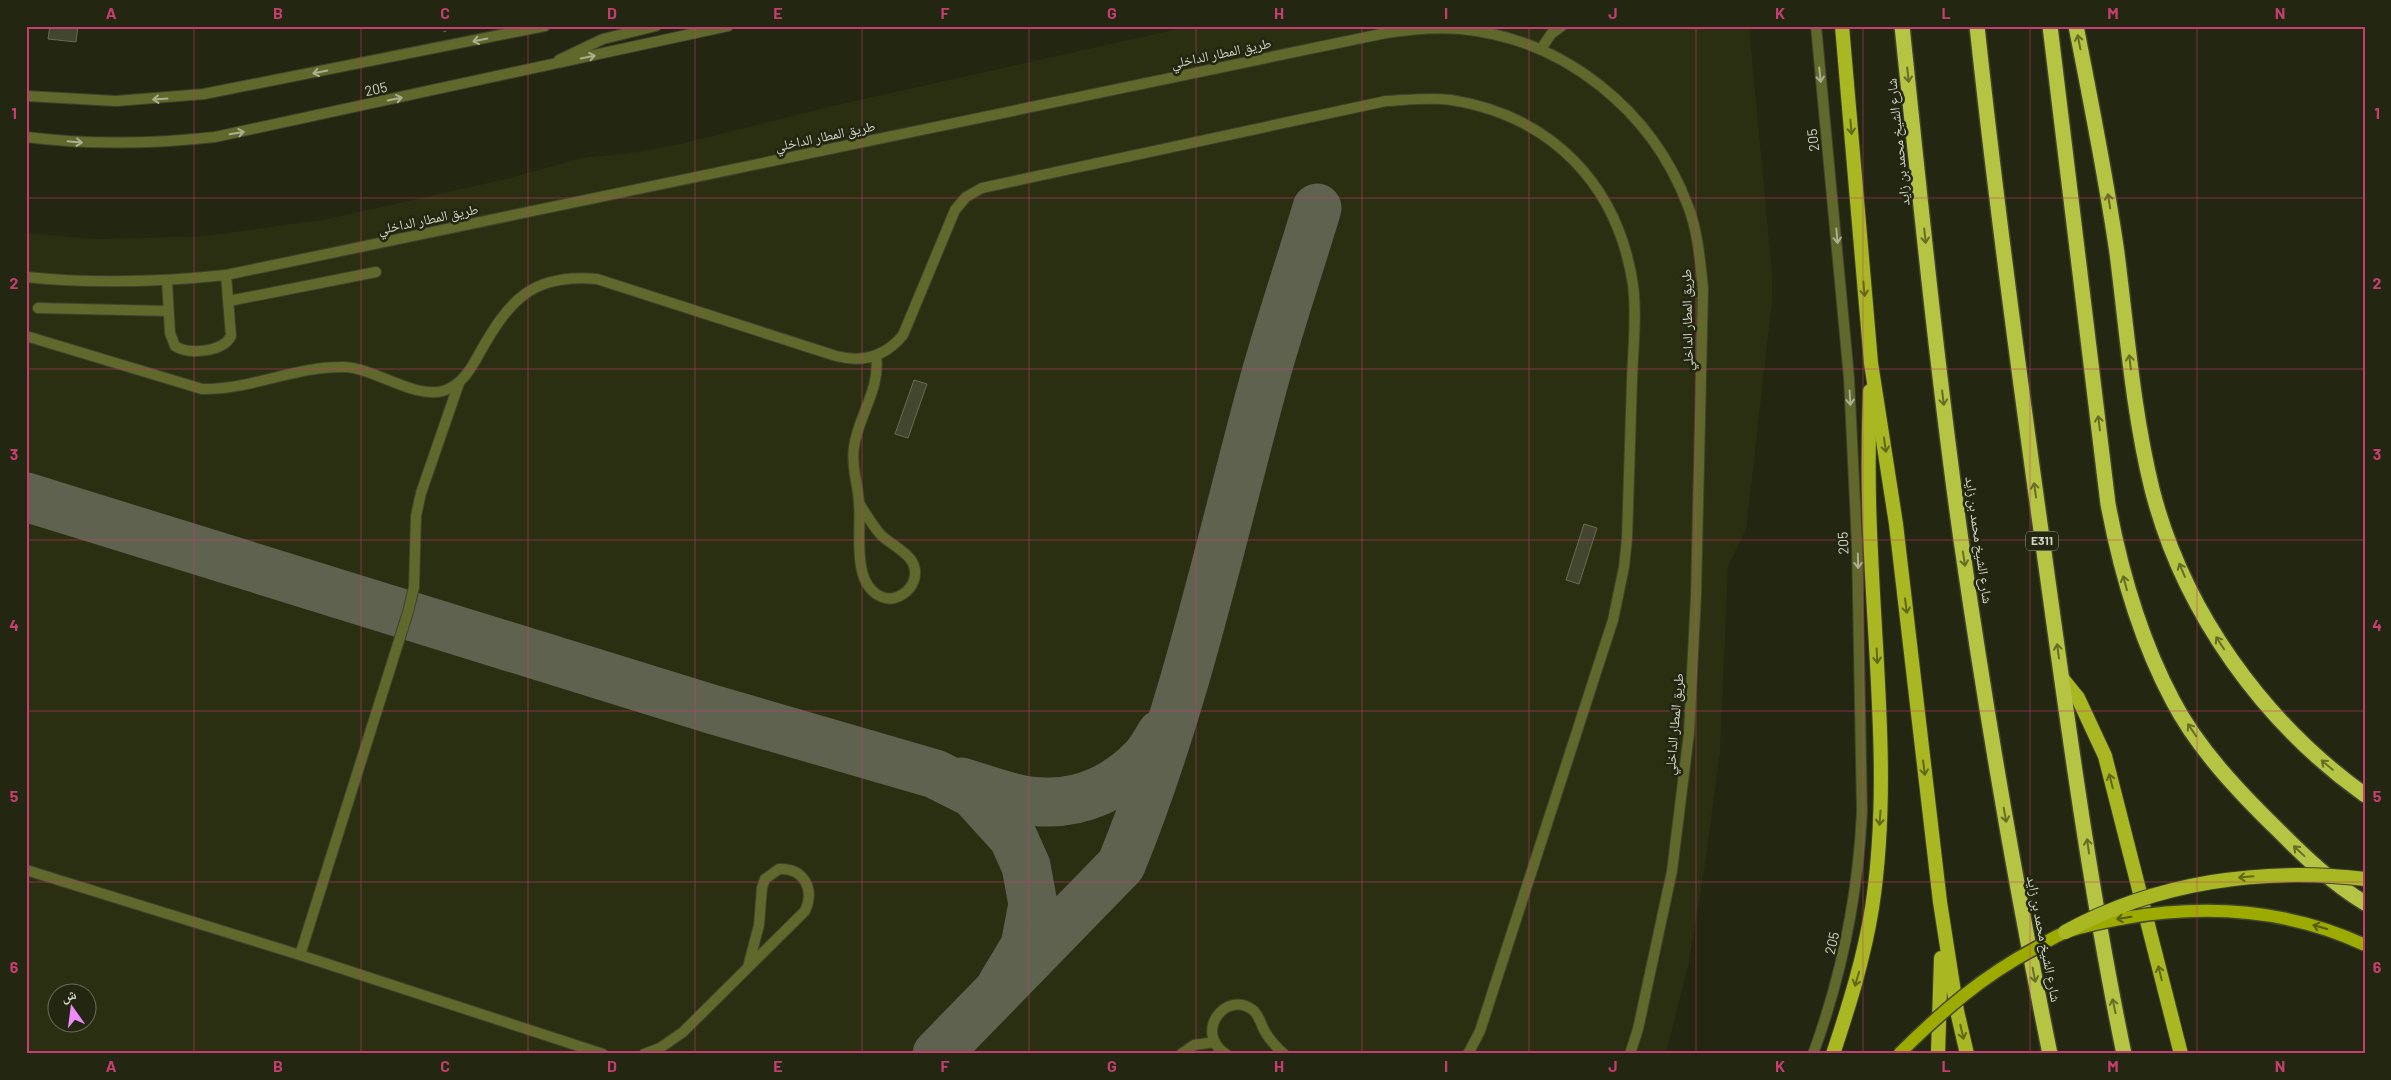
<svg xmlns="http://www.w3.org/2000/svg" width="2391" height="1080" viewBox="0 0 2391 1080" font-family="Barlow,'Noto Naskh Arabic',sans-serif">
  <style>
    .built { fill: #2b2f11; fill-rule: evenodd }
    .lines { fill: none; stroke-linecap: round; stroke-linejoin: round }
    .taxiway { stroke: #606250; stroke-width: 49 }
    .building { fill: #42462e; stroke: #686c53 }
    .service-casing { stroke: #3f422d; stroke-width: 12 }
    .tertiary-casing { stroke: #3f422d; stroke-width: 12 }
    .trunk-casing { stroke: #3f422d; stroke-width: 16 }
    .motorway-casing { stroke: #3f422d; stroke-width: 18 }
    .path { stroke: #646754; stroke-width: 3; stroke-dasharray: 1 4; stroke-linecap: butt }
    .service { stroke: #60682b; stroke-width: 10 }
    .tertiary { stroke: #60682b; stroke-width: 10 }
    .trunk { stroke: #a9b822; stroke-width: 14 }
    .motorway { stroke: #b5c443; stroke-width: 15 }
    .primary-bridge-casing { stroke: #3f422d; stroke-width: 15; stroke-linecap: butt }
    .trunk-bridge-casing { stroke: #3f422d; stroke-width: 16; stroke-linecap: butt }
    .primary-bridge { stroke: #9dab00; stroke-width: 12 }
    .trunk-bridge { stroke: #a9b822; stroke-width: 14 }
    .oneway { stroke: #aaaf90 }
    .oneway2 { stroke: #656d27 }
    .oneway3 { stroke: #5f6818 }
    .oneway4 { stroke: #545b0a }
    .grid { fill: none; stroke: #c53e71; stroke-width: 1; stroke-opacity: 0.55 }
    .labels { text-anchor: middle; stroke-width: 5; stroke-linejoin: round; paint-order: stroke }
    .shield { fill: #232610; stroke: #9ea090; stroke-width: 1 }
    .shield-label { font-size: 12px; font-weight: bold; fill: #d2d5c7 }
    .street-label { font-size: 14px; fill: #d2d5c7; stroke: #232610 }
    .neatline { fill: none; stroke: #c53e71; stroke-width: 2 }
    .grid-label { font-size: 16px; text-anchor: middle; font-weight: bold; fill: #c53e71 }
  </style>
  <rect width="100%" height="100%" fill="#232610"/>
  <path class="built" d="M1191 26H1749L1772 273V301L1746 530 1728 566 1720 752 1705 864 1688 966 1666 1054H26V233L97 239 173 237 206 236 327 219 506 179 582 158 637 152 680 144 833 106ZM58 992H88V1022H58Z"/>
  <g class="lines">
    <g class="taxiway">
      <path d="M26 497 711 709 935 774 973 793 1013 837 1026 866 1033 904 1025 946 1001 986"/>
      <path d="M961 782C988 790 1017 802 1046 802 1083 803 1119 786 1144 759 1151 752 1156 742 1161 734"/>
      <path d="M937 1054 1121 865C1185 709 1220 543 1264 381 1280 323 1300 265 1317 208"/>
    </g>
  </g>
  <g class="building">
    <path d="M50 26H78L76 42 48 39Z"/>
    <path d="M914 380 927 384 908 438 895 434Z"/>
    <path d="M1584 524 1597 528 1579 584 1566 580Z"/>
  </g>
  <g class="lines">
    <defs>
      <g id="service">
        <path d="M1541 49 1551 34 1562 26"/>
        <path d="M26 277C93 284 159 282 226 275L1386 33C1411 29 1436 27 1461 29 1564 39 1652 110 1688 206 1698 232 1700 261 1703 288L1696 595 1689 733 1672 871 1638 1029 1630 1054"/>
        <path d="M167 281 170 333 175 346C189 355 223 352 231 336L226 275"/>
        <path d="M229 301 376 272"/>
        <path d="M38 308 168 311"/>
        <path d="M26 336 202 389C250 390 296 366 344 367 375 368 414 399 443 391 461 386 471 369 479 354 509 301 531 273 597 279L836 356C863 363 885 357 903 335L955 210 966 197 982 188 1386 101C1408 100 1429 97 1451 100 1552 116 1618 185 1633 285 1637 316 1633 349 1632 380 1630 433 1629 486 1627 539L1624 567 1613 620 1480 1031 1468 1054"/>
        <path d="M859 503C866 514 872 525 881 535 894 548 921 556 914 580 912 586 908 591 903 594 897 598 889 600 882 597 850 584 862 530 859 503 858 484 851 467 854 447 858 416 881 389 876 356"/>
        <path d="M26 870 300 955 603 1054"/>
        <path d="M300 955 408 612 414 587 416 516 421 493 459 383"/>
        <path d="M644 1054 660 1048 683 1032 805 911C815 889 804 868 779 869L765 879 762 888 759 925 748 967"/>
        <path d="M1181 1054 1194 1045 1215 1042"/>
        <path d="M1226 1054C1193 1033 1226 989 1253 1010 1259 1015 1261 1024 1264 1030 1269 1039 1276 1047 1284 1054"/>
      </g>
      <g id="tertiary">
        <path d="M559 60 603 39 656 26"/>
        <path d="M26 96 116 101 204 94 545 26"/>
        <path d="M26 137C90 145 152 144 215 137L728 26"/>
        <path d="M1813 1054C1842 975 1858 896 1862 812L1857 544 1849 378 1816 26"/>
      </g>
      <g id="trunk">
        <path d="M1842 26 1871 363 1896 524 1940 902 1957 1011 1967 1054"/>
        <path d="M2061 677 2078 698 2105 756 2181 1054"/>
        <path d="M1833 1054C1849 1006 1864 958 1872 908 1890 790 1876 672 1871 553 1868 499 1868 445 1870 391"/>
        <path d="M1938 1054 1941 958"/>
      </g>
      <g id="motorway">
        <path d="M1902 26C1920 197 1937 369 1961 540 1986 712 2015 883 2050 1054"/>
        <path d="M1977 26C1996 204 2020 382 2045 559 2068 725 2090 890 2124 1054"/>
        <path d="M2050 26 2108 504C2121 573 2140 639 2173 701 2198 749 2240 793 2278 830 2304 856 2333 884 2365 903"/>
        <path d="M2076 26C2091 102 2106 177 2117 253 2127 332 2133 412 2152 489 2183 611 2263 722 2365 795"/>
      </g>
    </defs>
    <use href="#service" class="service-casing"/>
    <use href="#tertiary" class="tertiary-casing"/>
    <use href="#trunk" class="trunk-casing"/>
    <use href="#motorway" class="motorway-casing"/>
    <path class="path" d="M444 26 445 33"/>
    <use href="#service" class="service"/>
    <use href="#tertiary" class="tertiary"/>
    <use href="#trunk" class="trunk"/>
    <use href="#motorway" class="motorway"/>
    <defs>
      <path id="primary-bridge" d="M1899 1054C1940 1013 1984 975 2036 948 2045 943 2055 936 2066 932 2085 925 2105 922 2125 918 2207 904 2288 909 2365 945"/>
      <path id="trunk-bridge" d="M2065 932C2156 882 2262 867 2365 879"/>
    </defs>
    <use href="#primary-bridge" class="primary-bridge-casing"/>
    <use href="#trunk-bridge" class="trunk-bridge-casing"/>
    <use href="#primary-bridge" class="primary-bridge"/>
    <use href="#trunk-bridge" class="trunk-bridge"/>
  </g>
  <defs><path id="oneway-shaft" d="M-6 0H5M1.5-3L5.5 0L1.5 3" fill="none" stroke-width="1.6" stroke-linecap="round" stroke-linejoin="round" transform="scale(1.25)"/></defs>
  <g class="oneway">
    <use href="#oneway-shaft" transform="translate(480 40) rotate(168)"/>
    <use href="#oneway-shaft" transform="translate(588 57) rotate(-12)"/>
    <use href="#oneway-shaft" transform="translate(320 72) rotate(168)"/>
    <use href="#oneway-shaft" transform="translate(1820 75) rotate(84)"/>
    <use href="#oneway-shaft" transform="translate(160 99) rotate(176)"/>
    <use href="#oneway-shaft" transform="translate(395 99) rotate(-12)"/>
    <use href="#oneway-shaft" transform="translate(237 133) rotate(-10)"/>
    <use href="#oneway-shaft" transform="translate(75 142) rotate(5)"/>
    <use href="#oneway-shaft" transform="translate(1837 236) rotate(85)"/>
    <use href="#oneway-shaft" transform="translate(1850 398) rotate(87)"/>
    <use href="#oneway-shaft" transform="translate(1858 561) rotate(89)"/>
  </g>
  <g class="oneway2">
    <use href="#oneway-shaft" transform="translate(2079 42) rotate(-101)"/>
    <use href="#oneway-shaft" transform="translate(1908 75) rotate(84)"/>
    <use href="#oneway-shaft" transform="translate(2109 201) rotate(-99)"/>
    <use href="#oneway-shaft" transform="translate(1925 236) rotate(84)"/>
    <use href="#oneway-shaft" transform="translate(2130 362) rotate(-97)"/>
    <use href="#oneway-shaft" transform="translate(1943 398) rotate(83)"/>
    <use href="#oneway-shaft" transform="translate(2099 423) rotate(-97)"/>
    <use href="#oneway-shaft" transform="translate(2035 490) rotate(-98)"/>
    <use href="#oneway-shaft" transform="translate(1964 559) rotate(81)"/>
    <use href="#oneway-shaft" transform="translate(2182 570) rotate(-113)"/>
    <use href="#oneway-shaft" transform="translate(2125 583) rotate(-105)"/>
    <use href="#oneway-shaft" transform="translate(2220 643) rotate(-123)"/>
    <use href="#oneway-shaft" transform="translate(2058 651) rotate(-98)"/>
    <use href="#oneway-shaft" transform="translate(2192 730) rotate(-124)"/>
    <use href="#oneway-shaft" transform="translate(2327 765) rotate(-140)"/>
    <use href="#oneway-shaft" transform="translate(2005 815) rotate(80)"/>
    <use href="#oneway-shaft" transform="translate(2088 846) rotate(-98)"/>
    <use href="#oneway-shaft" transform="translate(2299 851) rotate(-137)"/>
    <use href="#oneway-shaft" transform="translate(2034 975) rotate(79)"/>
    <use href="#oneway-shaft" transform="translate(2114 1006) rotate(-102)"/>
  </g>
  <g class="oneway3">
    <use href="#oneway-shaft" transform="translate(1851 127) rotate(85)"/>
    <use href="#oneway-shaft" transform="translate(1864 289) rotate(85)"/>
    <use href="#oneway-shaft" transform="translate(1885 445) rotate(82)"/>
    <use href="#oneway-shaft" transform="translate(1906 606) rotate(83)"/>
    <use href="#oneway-shaft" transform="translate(1877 656) rotate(87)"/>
    <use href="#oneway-shaft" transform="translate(1924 768) rotate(83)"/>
    <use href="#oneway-shaft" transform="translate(2111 781) rotate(-104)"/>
    <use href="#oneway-shaft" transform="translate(1880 818) rotate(94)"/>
    <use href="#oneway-shaft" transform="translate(2246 877) rotate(175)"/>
    <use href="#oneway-shaft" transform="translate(2160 973) rotate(-104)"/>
    <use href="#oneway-shaft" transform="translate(1857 979) rotate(107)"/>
    <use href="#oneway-shaft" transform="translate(1962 1032) rotate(77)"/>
  </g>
  <g class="oneway4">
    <use href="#oneway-shaft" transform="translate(2124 918) rotate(170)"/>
    <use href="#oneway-shaft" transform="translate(2320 927) rotate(-164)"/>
  </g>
  <path class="grid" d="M194 26V1054M361 26V1054M528 26V1054M695 26V1054M862 26V1054M1029 26V1054M1196 26V1054M1362 26V1054M1529 26V1054M1696 26V1054M1863 26V1054M2030 26V1054M2197 26V1054M26 198H2365M26 369H2365M26 540H2365M26 711H2365M26 882H2365"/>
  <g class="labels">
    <rect class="shield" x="2026" y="531.5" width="32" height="19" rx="4"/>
    <g class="shield-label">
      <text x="2042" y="545">E311</text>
    </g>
    <g class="street-label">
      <text transform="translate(1221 53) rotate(-12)" y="5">طريق المطار الداخلي</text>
      <text transform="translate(376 89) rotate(-12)" y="5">205</text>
      <text transform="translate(825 136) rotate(-12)" y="5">طريق المطار الداخلي</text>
      <text transform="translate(1813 140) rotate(-96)" y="5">205</text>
      <text transform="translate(1898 142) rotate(-96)" y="5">شارع الشيخ محمد بن زايد</text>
      <text transform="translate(428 219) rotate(-12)" y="5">طريق المطار الداخلي</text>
      <text transform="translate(1687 320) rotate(-91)" y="5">طريق المطار الداخلي</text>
      <text transform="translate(1979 540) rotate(82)" y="5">شارع الشيخ محمد بن زايد</text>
      <text transform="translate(1843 543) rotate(-92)" y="5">205</text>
      <text transform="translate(1674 724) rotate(-85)" y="5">طريق المطار الداخلي</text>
      <text transform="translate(2044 939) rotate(79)" y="5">شارع الشيخ محمد بن زايد</text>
      <text transform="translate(1832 943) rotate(-77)" y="5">205</text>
    </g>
  </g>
  <rect width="2391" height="1080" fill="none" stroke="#232610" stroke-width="55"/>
  <g transform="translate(72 1008) rotate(346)"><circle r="24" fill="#232610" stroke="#696c59"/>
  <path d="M0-4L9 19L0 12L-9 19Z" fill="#ed8cf9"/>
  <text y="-8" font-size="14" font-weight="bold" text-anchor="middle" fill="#d2d5c7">ش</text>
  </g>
  <rect x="28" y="28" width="2336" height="1024" class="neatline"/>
  <g class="grid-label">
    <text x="111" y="19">A</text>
    <text x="278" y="19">B</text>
    <text x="445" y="19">C</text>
    <text x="612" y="19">D</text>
    <text x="778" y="19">E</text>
    <text x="945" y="19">F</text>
    <text x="1112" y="19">G</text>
    <text x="1279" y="19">H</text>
    <text x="1446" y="19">I</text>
    <text x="1613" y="19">J</text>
    <text x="1780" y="19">K</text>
    <text x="1946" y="19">L</text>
    <text x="2113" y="19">M</text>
    <text x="2280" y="19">N</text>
    <text x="14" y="119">1</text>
    <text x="2377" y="119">1</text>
    <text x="14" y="289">2</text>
    <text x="2377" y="289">2</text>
    <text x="14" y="460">3</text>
    <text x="2377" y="460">3</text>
    <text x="14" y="631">4</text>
    <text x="2377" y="631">4</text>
    <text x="14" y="802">5</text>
    <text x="2377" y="802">5</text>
    <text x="14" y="973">6</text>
    <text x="2377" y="973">6</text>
    <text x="111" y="1072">A</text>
    <text x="278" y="1072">B</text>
    <text x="445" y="1072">C</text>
    <text x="612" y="1072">D</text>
    <text x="778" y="1072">E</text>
    <text x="945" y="1072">F</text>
    <text x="1112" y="1072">G</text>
    <text x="1279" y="1072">H</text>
    <text x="1446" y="1072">I</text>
    <text x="1613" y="1072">J</text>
    <text x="1780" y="1072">K</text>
    <text x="1946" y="1072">L</text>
    <text x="2113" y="1072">M</text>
    <text x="2280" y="1072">N</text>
  </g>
</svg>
